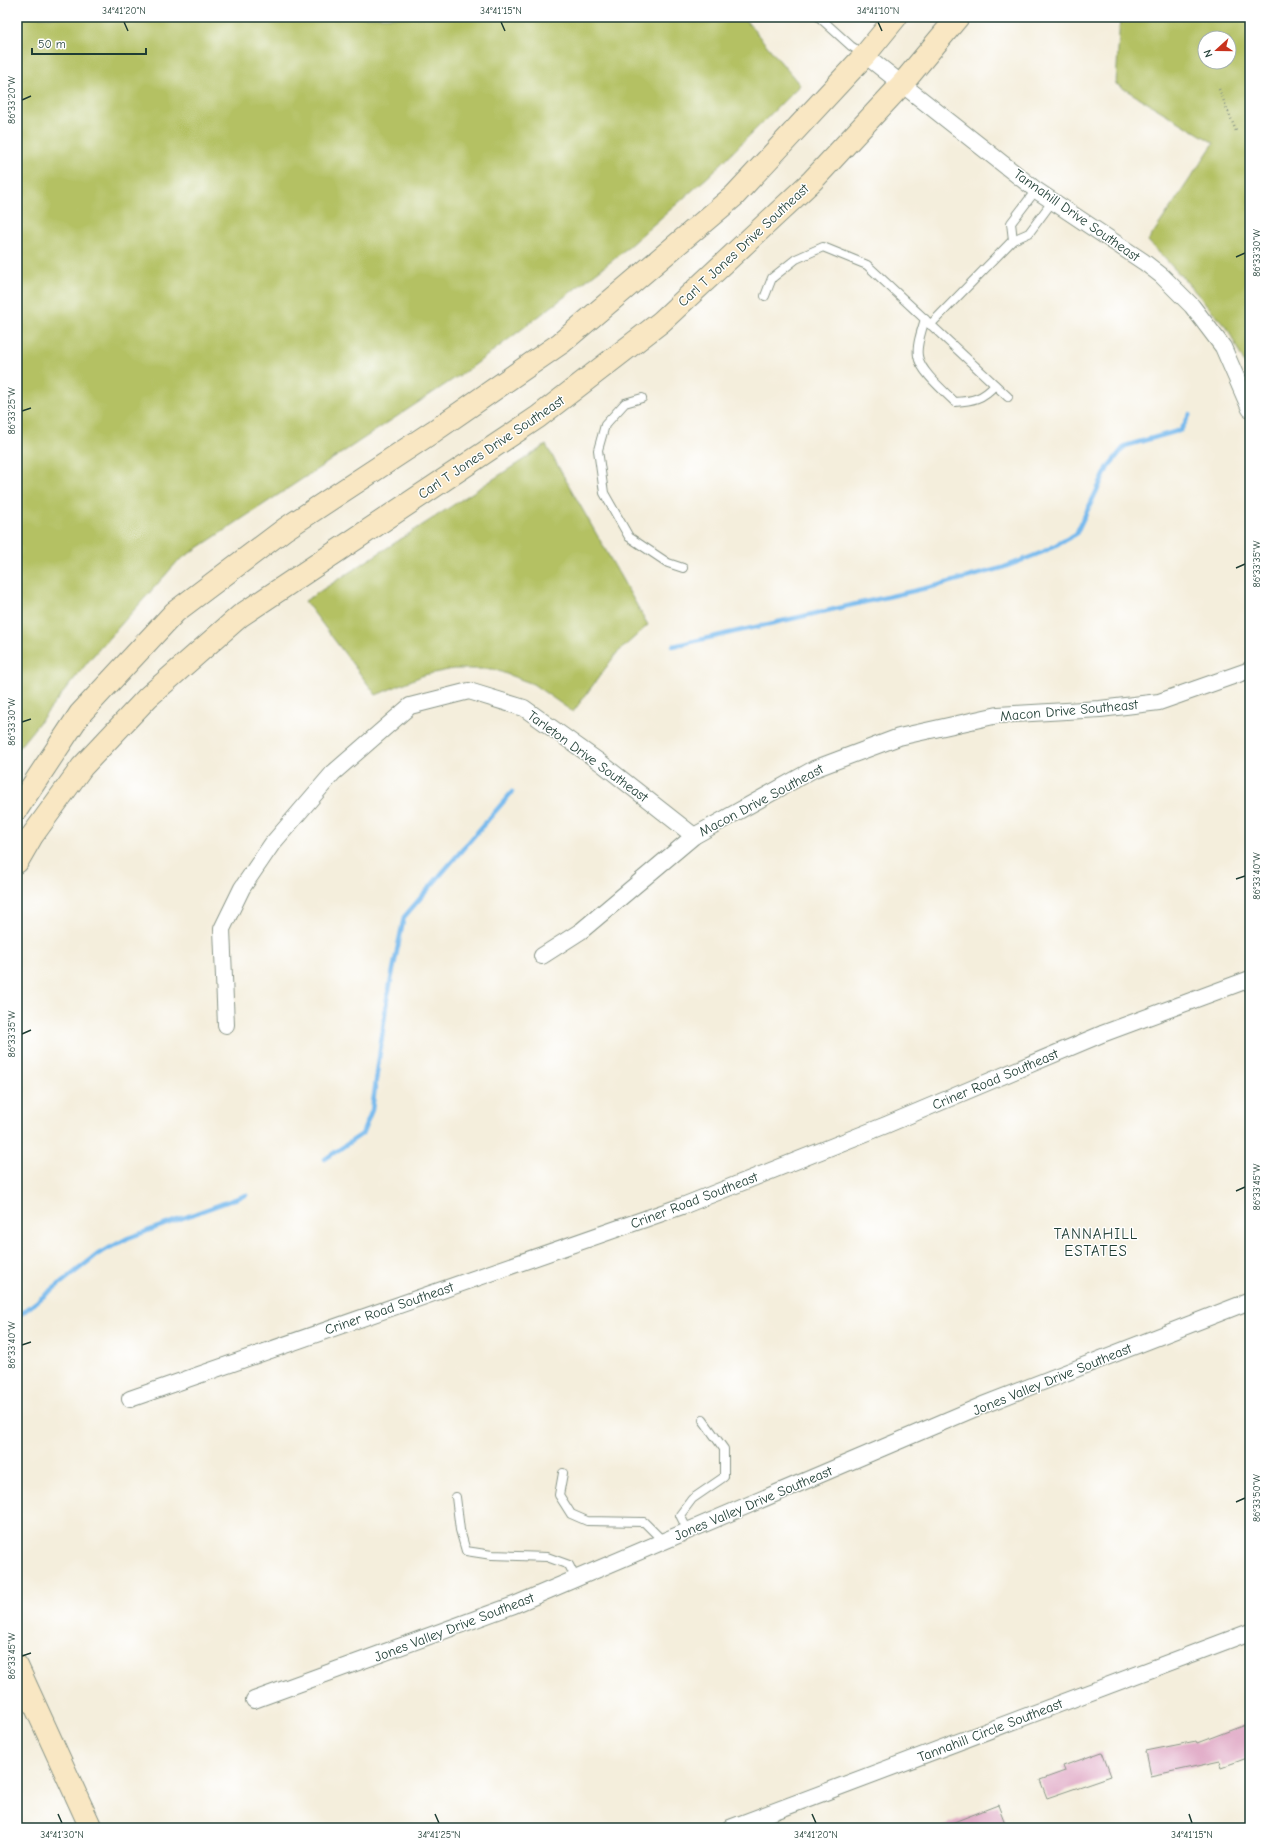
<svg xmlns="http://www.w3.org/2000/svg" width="1267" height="1845" viewBox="0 0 1267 1845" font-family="'Comic Neue',sans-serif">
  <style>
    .green { fill: #b4c164; stroke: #6a7f4c; fill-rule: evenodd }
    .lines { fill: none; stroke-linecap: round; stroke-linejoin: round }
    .stream { stroke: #77baed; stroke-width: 4.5 }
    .building { fill: #e2afc9 }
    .service-casing { stroke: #8a9688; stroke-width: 10 }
    .minor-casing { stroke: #8a9688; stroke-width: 18 }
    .secondary-casing { stroke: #8a9688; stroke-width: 24 }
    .path { stroke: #8a9688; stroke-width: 2.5; stroke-dasharray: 1 3; stroke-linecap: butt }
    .service { stroke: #fff; stroke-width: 8 }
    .minor { stroke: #fff; stroke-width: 16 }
    .secondary { stroke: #f9e7c3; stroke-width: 22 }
    .ticks { fill: none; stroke: #1f3d34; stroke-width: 1.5 }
    .labels { text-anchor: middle; stroke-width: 3; stroke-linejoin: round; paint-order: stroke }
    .street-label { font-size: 14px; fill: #1f3d34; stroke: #fff }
    .neighbourhood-label { font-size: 15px; letter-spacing: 1px; fill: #1f3d34; stroke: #fff }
    .neatline { fill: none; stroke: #1f3d34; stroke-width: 1.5 }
    .ticks-label { font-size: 10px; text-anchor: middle; fill: #1f3d34 }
  </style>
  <rect width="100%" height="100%" fill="#fff"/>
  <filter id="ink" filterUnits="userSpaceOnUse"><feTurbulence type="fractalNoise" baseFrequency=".025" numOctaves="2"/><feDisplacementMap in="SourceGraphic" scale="8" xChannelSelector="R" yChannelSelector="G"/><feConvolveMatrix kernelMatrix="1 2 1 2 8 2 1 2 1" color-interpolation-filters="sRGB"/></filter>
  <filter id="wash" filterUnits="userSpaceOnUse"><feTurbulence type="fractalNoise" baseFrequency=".012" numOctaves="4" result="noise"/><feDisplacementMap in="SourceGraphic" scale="16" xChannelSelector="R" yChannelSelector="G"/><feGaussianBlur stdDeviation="0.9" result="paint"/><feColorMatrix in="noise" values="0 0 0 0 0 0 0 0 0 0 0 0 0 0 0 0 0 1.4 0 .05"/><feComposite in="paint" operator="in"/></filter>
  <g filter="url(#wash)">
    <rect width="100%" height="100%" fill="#f4eedc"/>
    <g class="green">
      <path d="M17 17H743L800 85 710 175 613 260 472 367 178 561 91 658 17 750Z"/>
      <path d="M1120 17H1250V375L1228 329 1184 279 1148 241 1214 143 1116 84ZM1205 38H1229V62H1205Z"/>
      <path d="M546 445 648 625 616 654 573 712 533 684 493 669H453L424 675 376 695 305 601Z"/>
    </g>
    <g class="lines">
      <g class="stream">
        <path d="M673 646 935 586 1002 568 1043 552 1076 534 1108 467 1125 446 1181 430 1190 414"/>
        <path d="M325 1159 362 1134 372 1110 387 999 404 917 512 792"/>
        <path d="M17 1317 98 1254 128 1238 246 1195"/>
      </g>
    </g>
    <g id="blocks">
      <g class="building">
        <path d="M1250 1723V1757L1222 1767 1220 1761 1151 1776 1146 1751 1196 1741 1197 1743Z"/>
        <path d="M1102 1752 1111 1776 1047 1798 1040 1780 1065 1771 1063 1766Z"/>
        <path d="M998 1805 1007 1828H941V1827Z"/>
      </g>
    </g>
  </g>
  <g filter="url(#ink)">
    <use href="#blocks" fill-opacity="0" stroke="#8a9688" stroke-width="1"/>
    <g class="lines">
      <defs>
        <g id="service">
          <path d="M819 17 851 46 865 55"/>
          <path d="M1013 240 1011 223 1036 190"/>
          <path d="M765 296 772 278 796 259 823 247 867 265 1008 397"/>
          <path d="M925 319C922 330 916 345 918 356 920 371 944 391 955 402 972 401 983 399 995 385"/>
          <path d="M930 325 1013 240 1029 233 1052 202"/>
          <path d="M642 398 625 403 605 425 598 450 604 493 629 537 668 563 683 568"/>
          <path d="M563 1473 559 1495 571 1514 587 1521 644 1522 663 1541"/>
          <path d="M456 1497 460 1530 466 1551 492 1555 547 1557 569 1565 576 1579"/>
          <path d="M688 1531 680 1515 692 1499 724 1477V1449L703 1420"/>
        </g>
        <g id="minor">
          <path d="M865 55 1036 190 1144 262 1162 276 1192 306 1223 347 1250 409"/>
          <path d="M542 956 581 931 694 836 814 769 899 737 998 715 1100 709 1159 702 1250 670"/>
          <path d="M226 1025 222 929 242 888 272 844 333 773 410 706 469 691 524 708 601 763 694 836"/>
          <path d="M130 1399 685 1205 886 1125 1102 1034 1250 979"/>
          <path d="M254 1700 514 1605 983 1405 1250 1301"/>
          <path d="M730 1828 1250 1632"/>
        </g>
        <g id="secondary">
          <path d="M17 809 80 714 175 612 285 529 434 431 561 343 734 196 865 55 896 17"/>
          <path d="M17 862 32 836 82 767 148 697 240 616 538 417 661 322 812 181 902 84 958 17"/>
          <path d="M17 1666 91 1828"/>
        </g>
      </defs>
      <use href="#service" class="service-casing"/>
      <use href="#minor" class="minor-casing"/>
      <use href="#secondary" class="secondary-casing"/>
      <path class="path" d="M1219 89 1236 131"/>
      <use href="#service" class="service"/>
      <use href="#minor" class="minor"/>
      <use href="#secondary" class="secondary"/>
    </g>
  </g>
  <path class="ticks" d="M124 22 128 31M501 22 505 31M878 22 882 31M22 100 31 96M1236 257 1245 253M22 411 31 408M1236 568 1245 564M22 722 31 719M1236 879 1245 876M22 1034 31 1030M1236 1191 1245 1187M22 1345 31 1342M1236 1502 1245 1498M22 1656 31 1653M58 1814 62 1823M435 1814 439 1823M812 1814 816 1823M1189 1814 1192 1823"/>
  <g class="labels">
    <g class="street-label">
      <text transform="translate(1077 215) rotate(35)" y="5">Tannahill Drive Southeast</text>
      <text transform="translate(743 245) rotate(-43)" y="5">Carl T Jones Drive Southeast</text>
      <text transform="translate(491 447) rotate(-34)" y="5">Carl T Jones Drive Southeast</text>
      <text transform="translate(1069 710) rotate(-5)" y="5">Macon Drive Southeast</text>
      <text transform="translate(588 756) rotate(36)" y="5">Tarleton Drive Southeast</text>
      <text transform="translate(761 800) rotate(-28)" y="5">Macon Drive Southeast</text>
      <text transform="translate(995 1079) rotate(-23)" y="5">Criner Road Southeast</text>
      <text transform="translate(694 1200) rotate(-21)" y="5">Criner Road Southeast</text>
      <text transform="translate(389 1308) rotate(-19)" y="5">Criner Road Southeast</text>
      <text transform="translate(1052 1379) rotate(-22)" y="5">Jones Valley Drive Southeast</text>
      <text transform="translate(753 1503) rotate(-23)" y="5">Jones Valley Drive Southeast</text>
      <text transform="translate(454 1627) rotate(-21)" y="5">Jones Valley Drive Southeast</text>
      <text transform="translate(990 1730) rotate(-21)" y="5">Tannahill Circle Southeast</text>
    </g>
    <g class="neighbourhood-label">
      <text x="1096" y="1239">TANNAHILL<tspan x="1096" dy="17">ESTATES</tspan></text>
    </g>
  </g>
  <rect width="1267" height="1845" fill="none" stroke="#fff" stroke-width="44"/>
  <g transform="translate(1217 50) rotate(249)"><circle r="19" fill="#ffffff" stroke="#a5b1ae"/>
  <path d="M0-3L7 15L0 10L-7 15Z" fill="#c8321e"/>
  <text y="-6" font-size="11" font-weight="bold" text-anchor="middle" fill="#1f3d34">N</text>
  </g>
  <path d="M32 48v6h114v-6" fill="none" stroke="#1f3d34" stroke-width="2"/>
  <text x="38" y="48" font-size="12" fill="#1f3d34" stroke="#ffffff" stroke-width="3" paint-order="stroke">50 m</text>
  <rect x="22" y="22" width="1223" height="1801" class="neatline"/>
  <g class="ticks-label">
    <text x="124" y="14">34°41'20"N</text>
    <text x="501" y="14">34°41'15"N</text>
    <text x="878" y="14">34°41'10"N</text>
    <text transform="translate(11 100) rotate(-90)" y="4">86°33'20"W</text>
    <text transform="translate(1256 253) rotate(-90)" y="4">86°33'30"W</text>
    <text transform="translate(11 411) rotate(-90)" y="4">86°33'25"W</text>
    <text transform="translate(1256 564) rotate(-90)" y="4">86°33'35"W</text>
    <text transform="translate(11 722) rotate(-90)" y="4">86°33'30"W</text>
    <text transform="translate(1256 876) rotate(-90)" y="4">86°33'40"W</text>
    <text transform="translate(11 1034) rotate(-90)" y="4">86°33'35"W</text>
    <text transform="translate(1256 1187) rotate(-90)" y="4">86°33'45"W</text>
    <text transform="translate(11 1345) rotate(-90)" y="4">86°33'40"W</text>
    <text transform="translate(1256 1498) rotate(-90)" y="4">86°33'50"W</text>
    <text transform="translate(11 1656) rotate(-90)" y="4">86°33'45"W</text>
    <text x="62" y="1838">34°41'30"N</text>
    <text x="439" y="1838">34°41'25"N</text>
    <text x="816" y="1838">34°41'20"N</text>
    <text x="1192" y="1838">34°41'15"N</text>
  </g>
</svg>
